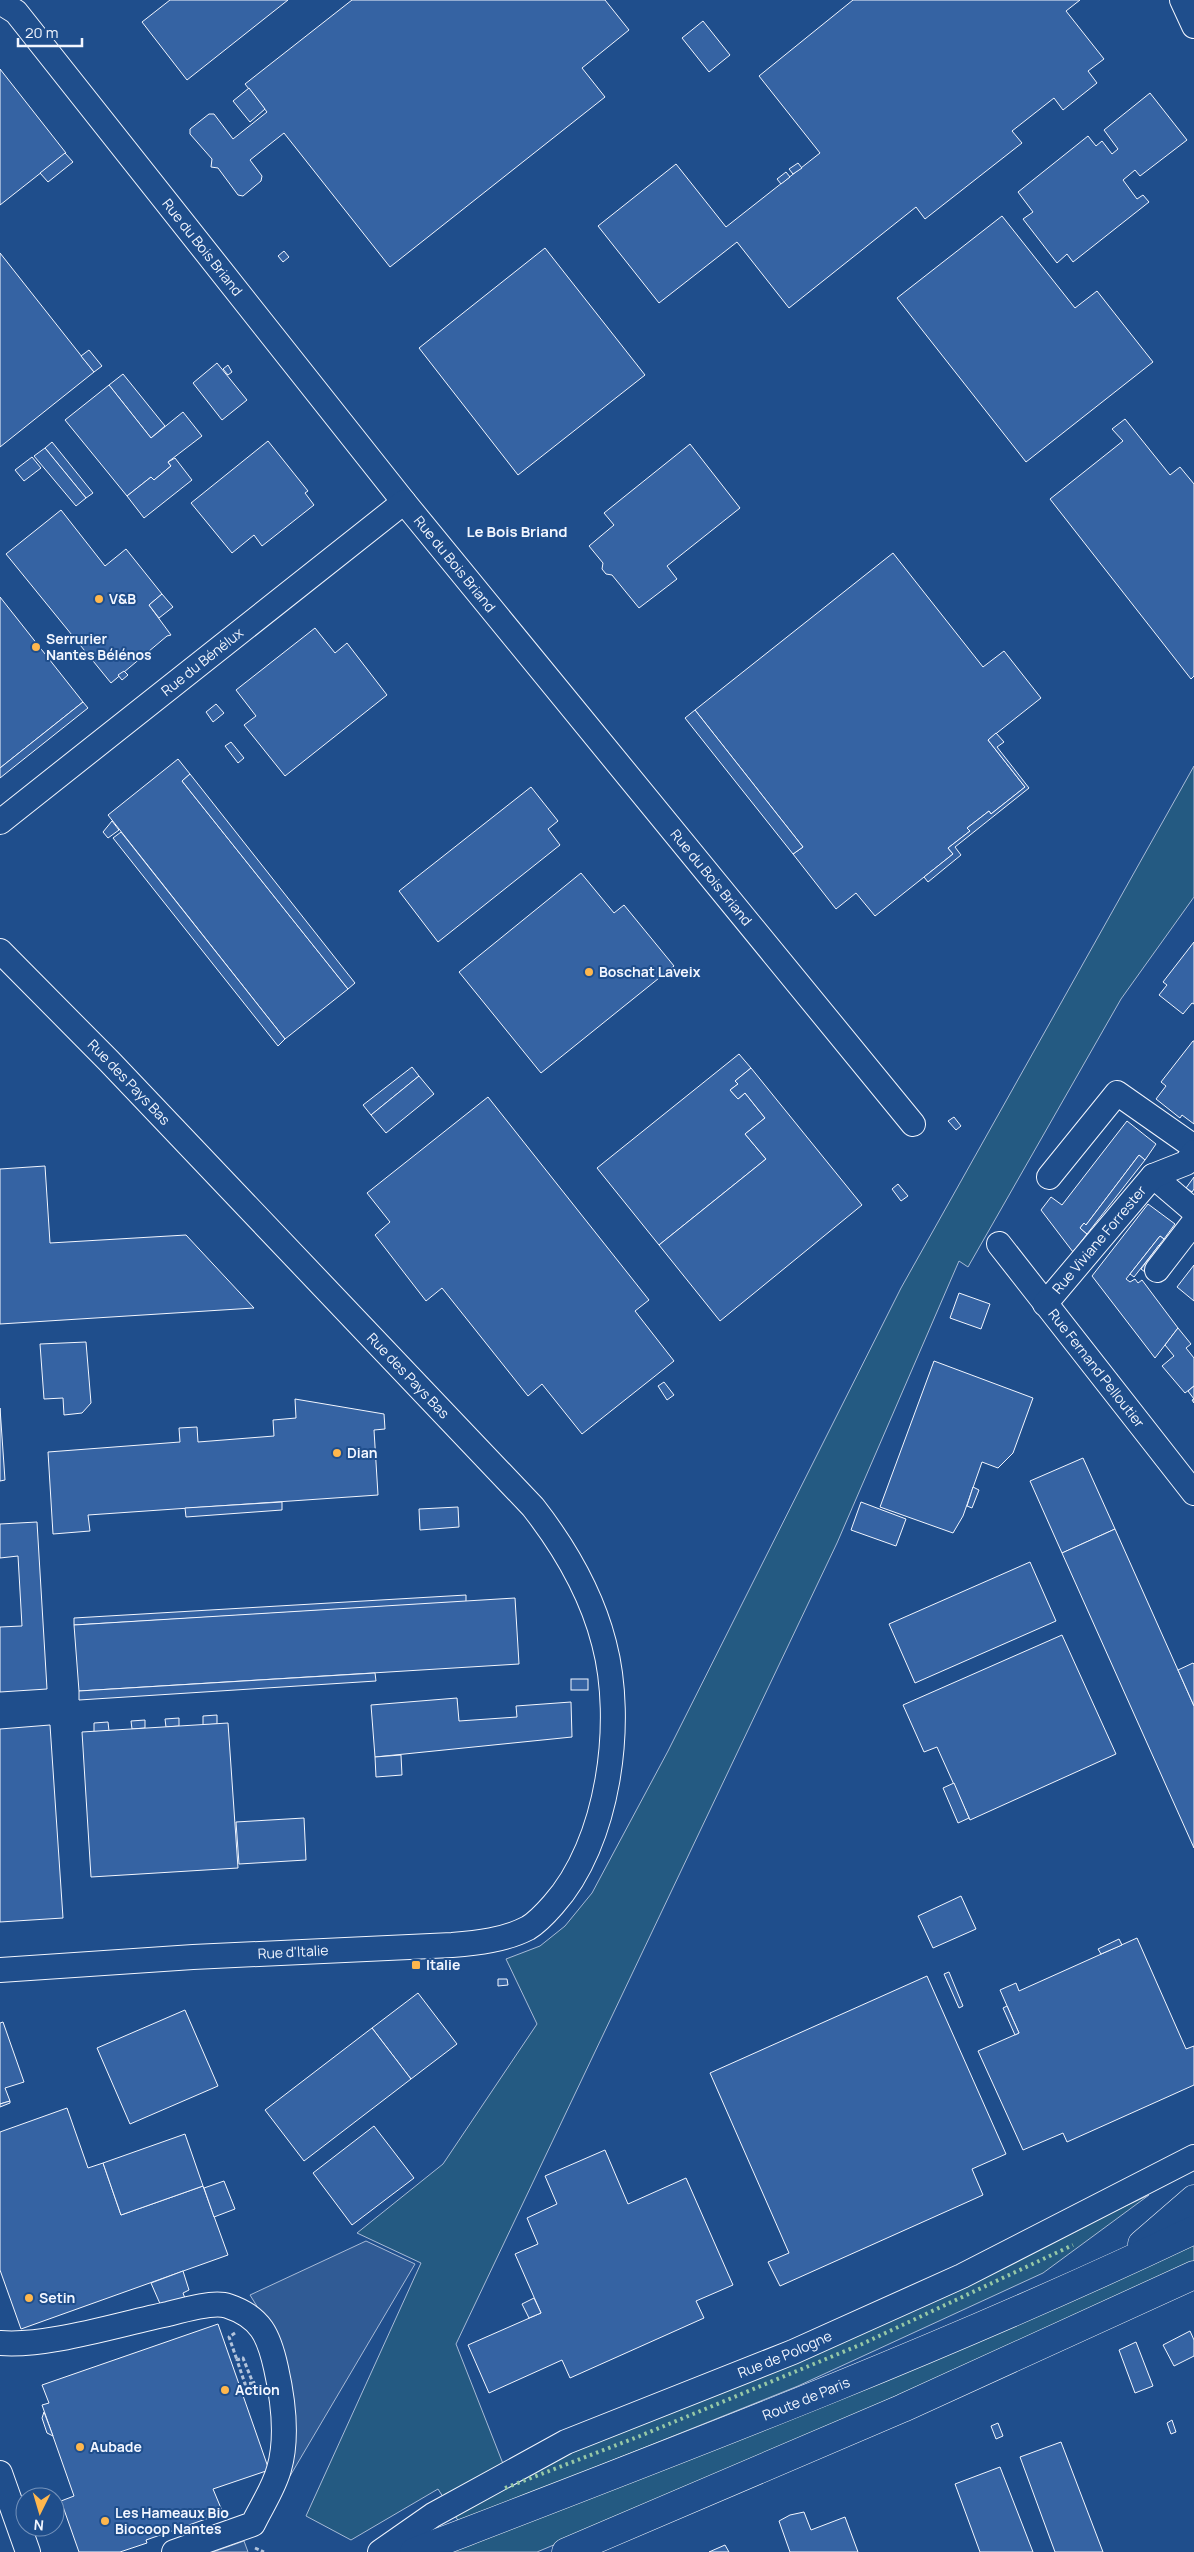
<svg xmlns="http://www.w3.org/2000/svg" width="1194" height="2552" viewBox="0 0 1194 2552" font-family="Manrope,sans-serif">
  <style>
    .green { fill: #245a82; stroke: #a8bbd7 }
    .parking { fill: #305b95; stroke: #a8bbd7 }
    .building { fill: #3563a3; stroke: #f2f6ff }
    .lines { fill: none; stroke-linecap: round; stroke-linejoin: round }
    .minor-casing { stroke: #f2f6ff; stroke-width: 26 }
    .major-casing { stroke: #f2f6ff; stroke-width: 29 }
    .path { stroke: #b3c4dc; stroke-width: 3; stroke-dasharray: 4 2.5; stroke-linecap: butt }
    .minor { stroke: #1f4e8c; stroke-width: 24 }
    .major { stroke: #1f4e8c; stroke-width: 28 }
    .hedge { stroke: #97c8a6; stroke-width: 4; stroke-dasharray: 2.5 4; stroke-linecap: butt }
    .poi-dot { fill: #ffb74d; stroke: #1f4e8c; stroke-width: 2 }
    .labels { text-anchor: middle; stroke-width: 4; stroke-linejoin: round; paint-order: stroke }
    .street-label { font-size: 14px; fill: #f2f6ff; stroke: #1f4e8c }
    .poi-label { font-size: 14px; font-weight: bold; fill: #f2f6ff; stroke: #1f4e8c; text-anchor: start }
    .neighbourhood-label { font-size: 15px; font-weight: bold; fill: #f2f6ff; stroke: #1f4e8c }
  </style>
  <rect width="100%" height="100%" fill="#1f4e8c"/>
  <g class="green">
    <path d="M1194 766V897L1121 999 968 1267 959 1261 837 1543 456 2344 509 2479 810 2353 1149 2195 1043 2273 798 2386 459 2522 438 2489 351 2540 306 2516 421 2263 357 2233 443 2164 537 2024 506 1959 540 1946 565 1926 592 1893 668 1751 901 1288Z"/>
    <path d="M1194 2239V2262L1063 2322 687 2489 537 2552H449Z"/>
  </g>
  <g class="parking">
    <path d="M366 2241 415 2264 290 2476 294 2448 284 2350 250 2295Z"/>
    <path d="M244 2541 248 2552H213Z"/>
  </g>
  <g class="building">
    <path d="M170 0H288L187 80 142 22Z"/>
    <path d="M352 0H605L629 30 582 68 605 97 390 267 284 133 250 160 262 176 261 181 243 196 238 195 218 168 211 167 212 159 190 134V129L209 114H214L233 139 267 112 245 84Z"/>
    <path d="M853 0H1080L1066 11 1104 59 1088 71 1097 83 1063 110 1054 98 1012 131 1022 143 925 219 916 207 789 308 737 242 659 303 598 226 676 164 726 227 820 153 759 76Z"/>
    <path d="M703 21 730 55 709 72 682 38Z"/>
    <path d="M0 69 66 153 0 205Z"/>
    <path d="M249 88 265 109 250 122 233 101Z"/>
    <path d="M1150 93 1187 140 1140 176 1135 170 1123 180 1137 199 1143 195 1149 202 1073 262 1067 254 1057 263 1023 219 1033 212 1018 192 1088 136 1096 146 1102 141 1112 154 1118 149 1104 130Z"/>
    <path d="M65 153 73 162 48 182 40 173Z"/>
    <path d="M798 163 802 168 793 174 789 169Z"/>
    <path d="M786 172 790 177 781 184 777 179Z"/>
    <path d="M1002 216 1075 308 1097 291 1153 362 1026 462 897 298Z"/>
    <path d="M545 248 645 375 518 475 419 348Z"/>
    <path d="M284 251 289 257 283 262 278 256Z"/>
    <path d="M0 253 94 372 0 447Z"/>
    <path d="M89 350 102 366 94 372 81 356Z"/>
    <path d="M217 363 247 400 222 420 193 383Z"/>
    <path d="M228 365 232 372 228 375 223 369Z"/>
    <path d="M123 374 165 426 151 438 109 385Z"/>
    <path d="M109 385 151 438 183 412 202 436 168 462 171 466 154 480 151 477 127 496 65 420Z"/>
    <path d="M1125 419 1170 475 1180 467 1194 484V676L1191 679 1050 499 1123 441 1112 429Z"/>
    <path d="M268 441 308 491 305 493 314 505 262 546 254 535 232 553 191 503Z"/>
    <path d="M52 442 93 493 86 498 45 448Z"/>
    <path d="M690 444 740 508 667 566 677 579 639 608 612 575 606 574 602 569 603 563 589 546 614 525 604 513Z"/>
    <path d="M45 448 86 498 76 506 34 456Z"/>
    <path d="M32 457 41 468 24 481 15 470Z"/>
    <path d="M175 458 192 480 144 518 127 496 151 477 154 480 171 466 168 462Z"/>
    <path d="M61 510 105 566 126 549 162 594 149 605 171 635 167 636 111 683 6 554Z"/>
    <path d="M893 553 983 667 1004 651 1041 698 988 740 1025 787 991 814 989 811 967 828 970 831 948 848 953 854 875 916 856 893 836 909 793 854 803 847 695 710Z"/>
    <path d="M162 594 173 607 159 618 149 605Z"/>
    <path d="M0 597 83 702 0 768Z"/>
    <path d="M315 628 335 653 347 643 387 695 285 776 244 725 256 716 236 690Z"/>
    <path d="M124 671 128 675 122 680 118 675Z"/>
    <path d="M83 702 88 708 0 778V768Z"/>
    <path d="M216 704 224 713 213 722 206 712Z"/>
    <path d="M695 710 803 847 793 854 685 718Z"/>
    <path d="M996 733 1004 742 997 747 1029 788 955 847 961 855 928 882 924 877 953 854 948 848 970 831 967 828 989 811 991 814 1025 787 988 740Z"/>
    <path d="M231 742 244 758 238 763 225 746Z"/>
    <path d="M178 759 190 774 182 781 348 989 285 1039 108 815Z"/>
    <path d="M190 774 355 983 348 989 182 781Z"/>
    <path d="M531 787 558 821 548 829 560 845 438 942 399 891Z"/>
    <path d="M112 821 119 830 108 838 103 832Z"/>
    <path d="M121 832 285 1039 278 1046 113 838Z"/>
    <path d="M581 873 614 913 624 905 674 966 541 1073 459 972Z"/>
    <path d="M1194 942V1004L1192 1003 1183 1014 1159 995 1167 985 1163 982Z"/>
    <path d="M1193 1041H1194V1124L1182 1115 1180 1118 1156 1099 1166 1086 1161 1082Z"/>
    <path d="M739 1054 751 1068 735 1081 738 1084 730 1090 738 1099 745 1093 765 1118 745 1134 766 1159 659 1245 597 1168Z"/>
    <path d="M412 1067 419 1076 371 1115 363 1105Z"/>
    <path d="M751 1068 862 1205 720 1321 659 1245 766 1159 745 1134 765 1118 745 1093 738 1099 730 1090 738 1084 735 1081Z"/>
    <path d="M419 1076 434 1094 386 1133 371 1115Z"/>
    <path d="M488 1097 649 1300 635 1311 674 1361 582 1434 542 1384 528 1396 442 1288 426 1301 375 1235 390 1222 367 1193Z"/>
    <path d="M954 1117 961 1126 956 1130 948 1121Z"/>
    <path d="M1127 1121 1156 1144 1145 1160 1139 1155 1086 1225 1084 1223 1080 1228 1087 1234 1073 1252 1041 1210 1051 1197 1062 1205Z"/>
    <path d="M1139 1155 1145 1160 1087 1234 1080 1228 1084 1223 1086 1225Z"/>
    <path d="M45 1166 50 1243 186 1235 254 1308 0 1324V1169Z"/>
    <path d="M1194 1177V1189L1192 1192 1186 1188Z"/>
    <path d="M898 1184 908 1196 901 1201 892 1189Z"/>
    <path d="M1148 1204 1175 1224 1164 1239 1160 1236 1126 1279 1130 1282 1135 1279 1138 1283 1142 1280 1178 1328 1155 1358 1092 1276Z"/>
    <path d="M1160 1236 1164 1239 1134 1277 1130 1274Z"/>
    <path d="M1159 1245 1163 1249 1145 1272 1141 1269Z"/>
    <path d="M1194 1265V1301L1177 1287Z"/>
    <path d="M959 1293 990 1304 981 1329 950 1318Z"/>
    <path d="M1178 1328 1191 1344 1186 1348 1194 1358V1386L1185 1393 1162 1366 1174 1356 1165 1345Z"/>
    <path d="M86 1342 91 1403 82 1413 64 1415 63 1398 44 1399 40 1344Z"/>
    <path d="M934 1361 1033 1398 1013 1453 998 1468 982 1462 963 1516 953 1533 880 1507Z"/>
    <path d="M664 1382 674 1395 667 1400 658 1386Z"/>
    <path d="M1194 1386V1403L1192 1400 1194 1399 1188 1391Z"/>
    <path d="M295 1399 384 1414 385 1429 374 1430 378 1495 88 1515 90 1531 53 1534 48 1452 180 1442 179 1428 197 1427 198 1442 274 1436 273 1420 296 1418Z"/>
    <path d="M0 1408 5 1480 0 1481Z"/>
    <path d="M1083 1458 1115 1529 1062 1553 1030 1481Z"/>
    <path d="M973 1487 979 1490 972 1508 967 1506Z"/>
    <path d="M282 1502V1510L186 1517 185 1508Z"/>
    <path d="M861 1502 906 1519 896 1546 851 1530Z"/>
    <path d="M458 1507 459 1527 420 1530 419 1509Z"/>
    <path d="M37 1522 47 1689 0 1692V1627L22 1626 18 1556 0 1558V1524Z"/>
    <path d="M1115 1529 1194 1706V1848L1062 1553Z"/>
    <path d="M1030 1562 1056 1621 915 1683 889 1624Z"/>
    <path d="M466 1595V1602L74 1625V1618Z"/>
    <path d="M515 1598 519 1664 79 1691 74 1625Z"/>
    <path d="M1062 1635 1116 1754 970 1820 937 1747 924 1752 903 1705Z"/>
    <path d="M1193 1663 1194 1664V1706L1178 1670Z"/>
    <path d="M375 1673 376 1681 79 1700V1691Z"/>
    <rect x="571" y="1679" width="17" height="11"/>
    <path d="M457 1698 459 1721 517 1717 516 1706 571 1702 572 1737 375 1757 371 1705Z"/>
    <path d="M217 1715V1724L203 1725V1716Z"/>
    <path d="M179 1718V1726L166 1727 165 1719Z"/>
    <path d="M145 1720V1728L132 1729 131 1721Z"/>
    <path d="M108 1722 109 1731 94 1732V1723Z"/>
    <path d="M228 1723 238 1868 91 1877 82 1732Z"/>
    <path d="M50 1725 63 1918 0 1922V1729Z"/>
    <path d="M401 1755 402 1775 376 1777 375 1757Z"/>
    <path d="M954 1783 969 1818 958 1823 943 1788Z"/>
    <path d="M304 1818 306 1860 239 1864 236 1822Z"/>
    <path d="M961 1896 976 1929 933 1948 918 1916Z"/>
    <path d="M1137 1938 1186 2049 1194 2046V2085L1067 2142 1063 2133 1023 2150 978 2051 1019 2033 1000 1990 1016 1983 1019 1991Z"/>
    <path d="M1119 1939 1122 1945 1101 1954 1098 1949Z"/>
    <path d="M949 1972 963 2006 959 2008 944 1974Z"/>
    <path d="M927 1976 1006 2154 972 2169 983 2195 780 2286 768 2262 789 2253 710 2073Z"/>
    <path d="M498 1979H507L508 1985 498 1986Z"/>
    <path d="M418 1993 457 2044 411 2079 372 2028Z"/>
    <path d="M1007 2006 1019 2033 1015 2035 1003 2008Z"/>
    <path d="M185 2010 218 2086 130 2124 97 2048Z"/>
    <path d="M3 2022 24 2082 5 2088 10 2101 0 2104V2023Z"/>
    <path d="M372 2028 411 2079 304 2161 265 2110Z"/>
    <path d="M10 2101V2103L0 2107V2104Z"/>
    <path d="M67 2108 88 2168 103 2163 121 2215 203 2186 228 2255 21 2329 0 2270V2132Z"/>
    <path d="M374 2126 414 2178 352 2225 313 2173Z"/>
    <path d="M185 2134 203 2186 121 2215 103 2163Z"/>
    <path d="M605 2150 628 2204 686 2178 733 2285 696 2301 704 2318 570 2378 562 2360 489 2393 468 2345 541 2313 515 2254 538 2244 527 2218 557 2204 545 2176Z"/>
    <path d="M224 2181 235 2209 214 2217 204 2188Z"/>
    <path d="M183 2271 189 2290 183 2293 186 2301 161 2306 151 2283Z"/>
    <path d="M534 2298 541 2313 529 2318 522 2304Z"/>
    <path d="M218 2324 269 2470 213 2489 223 2513 146 2540 147 2543 120 2552H79L61 2501 74 2496 42 2405 49 2403 42 2385Z"/>
    <path d="M1190 2331 1194 2340V2356L1174 2366 1163 2345Z"/>
    <path d="M1136 2342 1153 2386 1135 2393 1119 2350Z"/>
    <path d="M44 2412 53 2436 47 2433 42 2418Z"/>
    <path d="M1172 2420 1176 2432 1171 2434 1167 2423Z"/>
    <path d="M998 2423 1003 2436 996 2439 991 2426Z"/>
    <path d="M1061 2442 1103 2552H1055L1020 2457Z"/>
    <path d="M1000 2467 1033 2552H980L955 2484Z"/>
    <path d="M804 2512 811 2530 845 2517 858 2552H790L779 2521 790 2515Z"/>
    <path d="M725 2545 729 2552H709Z"/>
  </g>
  <g class="lines">
    <defs>
      <g id="minor">
        <path d="M1182 0 1194 26"/>
        <path id="s1" d="M0 2 16 12 404 502 913 1124"/>
        <path id="s2" d="M0 822 404 502"/>
        <path id="s3" d="M0 951 109 1061 533 1507C565 1548 591 1592 604 1643 625 1722 609 1843 553 1905 546 1913 538 1922 528 1928 505 1940 477 1943 452 1945L193 1957 0 1970"/>
        <path d="M1153 1176 1194 1211"/>
        <path d="M1049 1177 1117 1093 1194 1147"/>
        <path id="s4" d="M999 1244 1194 1493"/>
        <path d="M1157 1270 1194 1222"/>
        <path id="s5" d="M1045 1304 1153 1176 1186 1163 1194 1152"/>
        <path d="M0 2343C48 2347 119 2324 168 2314 183 2310 214 2301 228 2306 261 2317 269 2336 276 2368 283 2399 288 2438 279 2469 274 2488 261 2507 253 2524L174 2552"/>
        <path d="M0 2473 28 2552"/>
        <path id="s6" d="M380 2552 433 2515 566 2442 793 2352 962 2276 1194 2157"/>
      </g>
      <g id="major">
        <path d="M1142 2244 1194 2199"/>
        <path id="s7" d="M414 2552C676 2451 940 2351 1194 2230"/>
        <path d="M566 2552 903 2408 1194 2275"/>
      </g>
    </defs>
    <use href="#minor" class="minor-casing"/>
    <use href="#major" class="major-casing"/>
    <g class="path">
      <path d="M235 2333 229 2337 237 2360"/>
      <path d="M253 2383 245 2384 237 2360 243 2358 253 2383 256 2382"/>
      <path d="M255 2548 264 2552"/>
    </g>
    <use href="#minor" class="minor"/>
    <use href="#major" class="major"/>
    <path class="hedge" d="M505 2488 640 2436 862 2344 1073 2245"/>
  </g>
  <g class="poi-dot">
    <circle cx="99" cy="599" r="5"/>
    <circle cx="36" cy="647" r="5"/>
    <circle cx="589" cy="972" r="5"/>
    <circle cx="337" cy="1453" r="5"/>
    <rect x="411" y="1960" width="10" height="10" rx="2.5"/>
    <circle cx="29" cy="2298" r="5"/>
    <circle cx="225" cy="2390" r="5"/>
    <circle cx="80" cy="2447" r="5"/>
    <circle cx="105" cy="2521" r="5"/>
  </g>
  <g class="labels">
    <g class="street-label">
      <text dy="5" stroke="none"><textPath href="#s1" startOffset="319">Rue du Bois Briand</textPath></text>
      <text dy="5" stroke="none"><textPath href="#s1" startOffset="724">Rue du Bois Briand</textPath></text>
      <text dy="5" stroke="none"><textPath href="#s2" startOffset="258">Rue du Bénélux</textPath></text>
      <text dy="5" stroke="none"><textPath href="#s1" startOffset="1129">Rue du Bois Briand</textPath></text>
      <text dy="5" stroke="none"><textPath href="#s3" startOffset="184">Rue des Pays Bas</textPath></text>
      <text dy="5" stroke="none"><textPath href="#s5" startOffset="84">Rue Viviane Forrester</textPath></text>
      <text dy="5" stroke="none"><textPath href="#s4" startOffset="158">Rue Fernand Pelloutier</textPath></text>
      <text dy="5" stroke="none"><textPath href="#s3" startOffset="589">Rue des Pays Bas</textPath></text>
      <text transform="translate(293 1952) rotate(-3)" y="5">Rue d'Italie</text>
      <text dy="5" stroke="none"><textPath href="#s6" startOffset="452">Rue de Pologne</textPath></text>
      <text dy="5" stroke="none"><textPath href="#s7" startOffset="421">Route de Paris</textPath></text>
    </g>
    <g class="poi-label">
      <text x="109" y="604">V&amp;B</text>
      <text x="46" y="644">Serrurier<tspan x="46" dy="16">Nantes Bélénos</tspan></text>
      <text x="599" y="977">Boschat Laveix</text>
      <text x="347" y="1458">Dian</text>
      <text x="426" y="1970">Italie</text>
      <text x="39" y="2303">Setin</text>
      <text x="235" y="2395">Action</text>
      <text x="90" y="2452">Aubade</text>
      <text x="115" y="2518">Les Hameaux Bio<tspan x="115" dy="16">Biocoop Nantes</tspan></text>
    </g>
    <g class="neighbourhood-label">
      <text x="517" y="537">Le Bois Briand</text>
    </g>
  </g>
  <g transform="translate(40 2512) rotate(185)"><circle r="24" fill="#1f4e8c" stroke="#7391ba"/>
  <path d="M0-4L9 19L0 12L-9 19Z" fill="#ffb74d"/>
  <text y="-8" font-size="14" font-weight="bold" text-anchor="middle" fill="#f2f6ff">N</text>
  </g>
  <path d="M18 38v8h64v-8" fill="none" stroke="#f2f6ff" stroke-width="2.5"/>
  <text x="25" y="38" font-size="15" fill="#f2f6ff" stroke="#1f4e8c" stroke-width="4" paint-order="stroke">20 m</text>
</svg>
